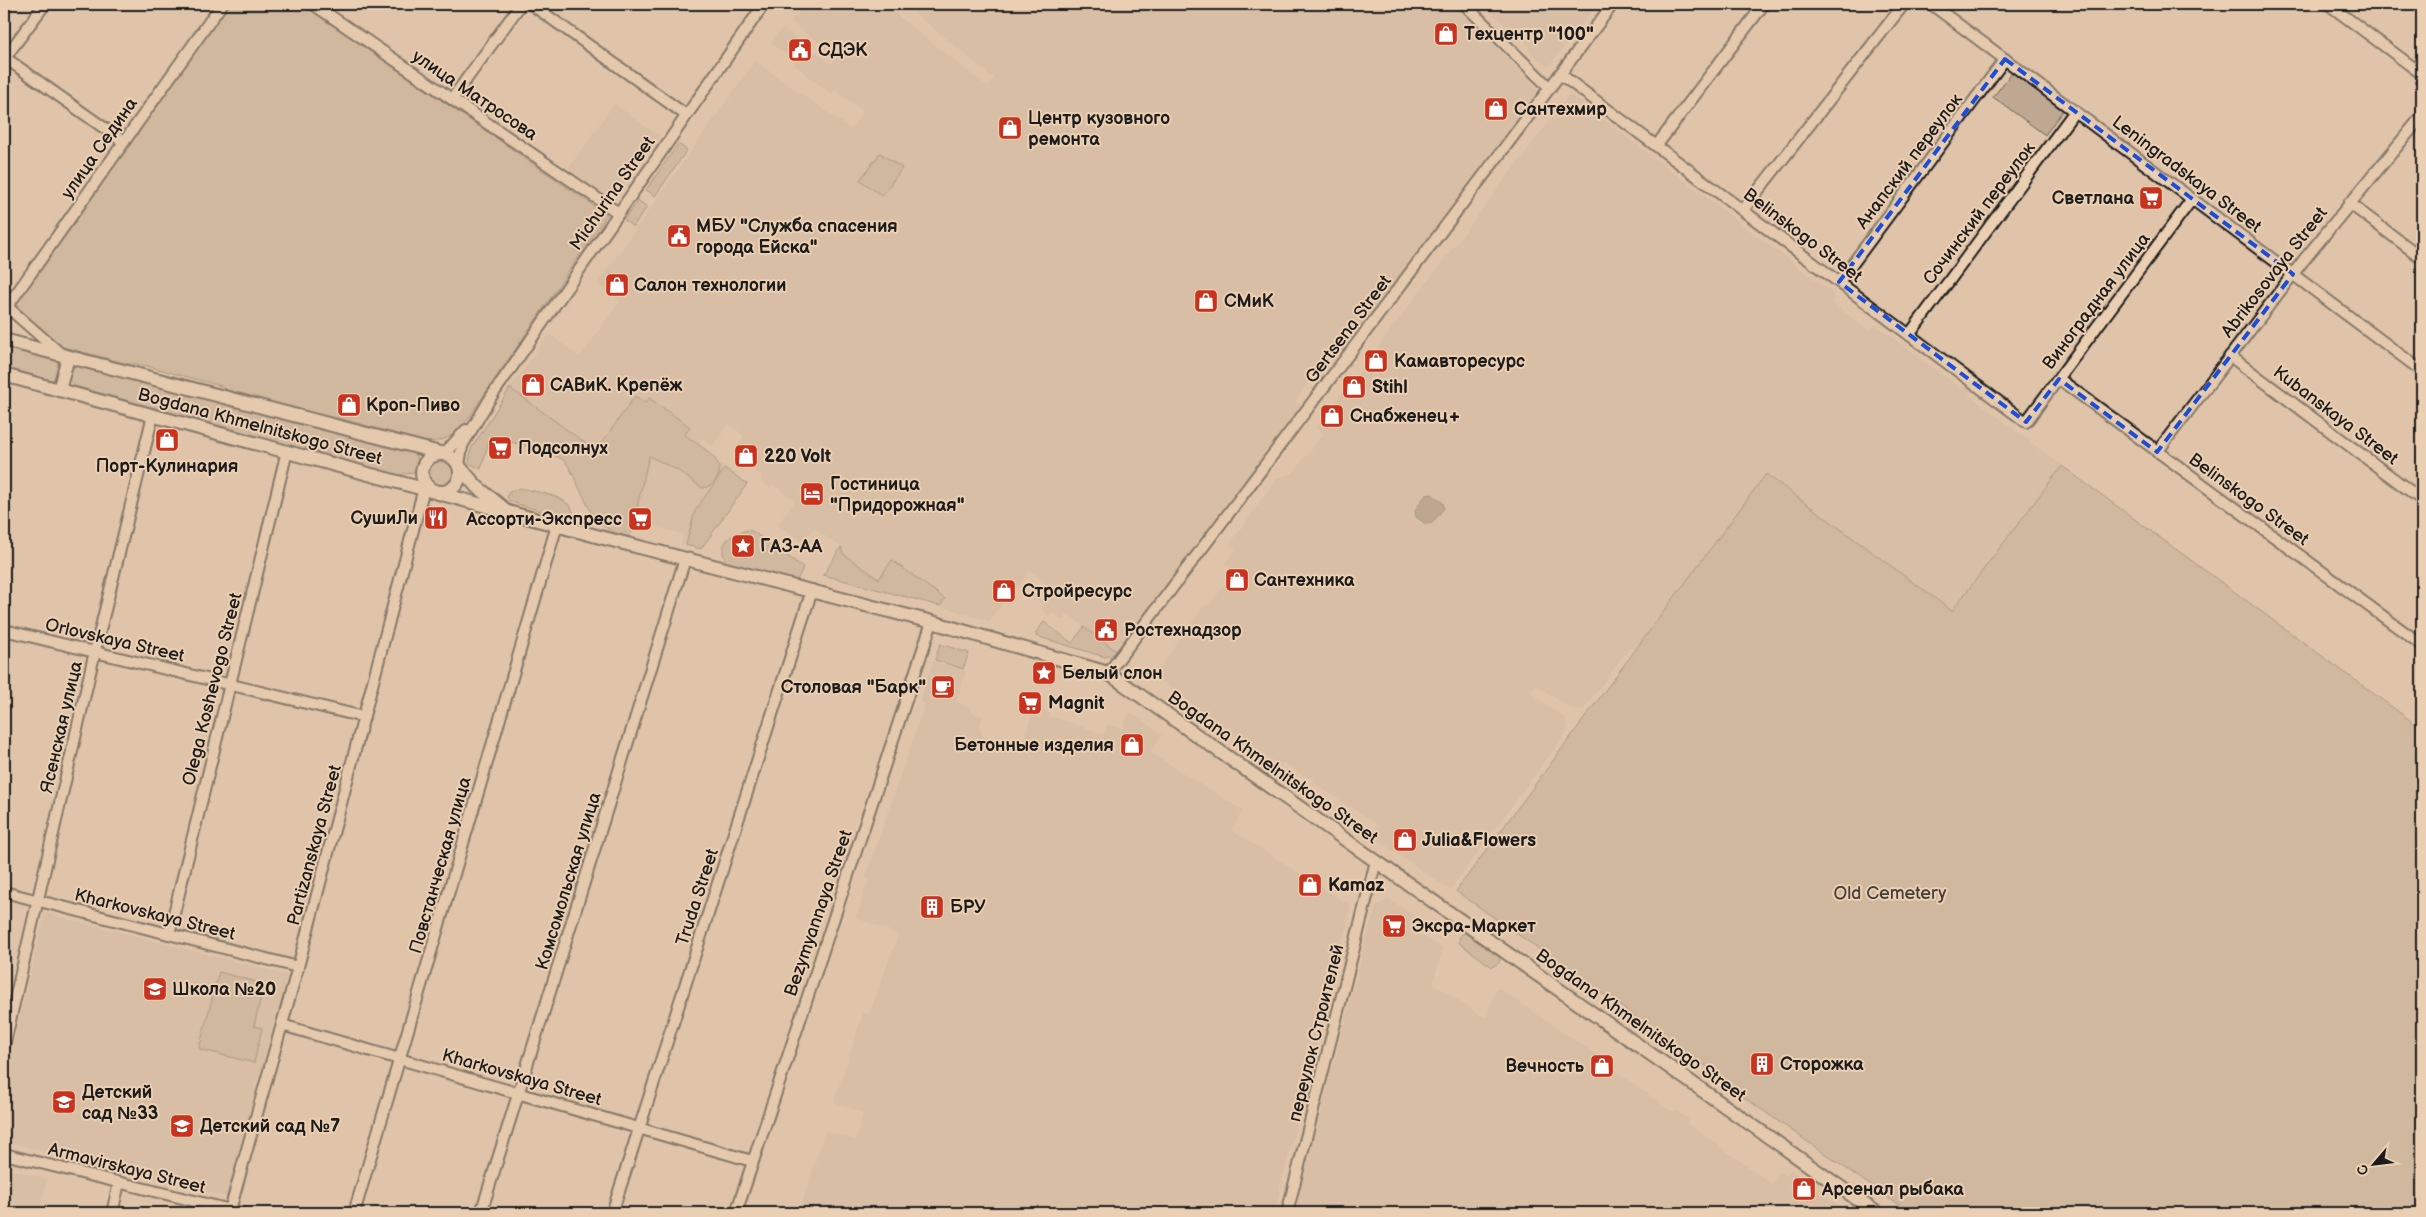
<svg xmlns="http://www.w3.org/2000/svg" width="2426" height="1217" viewBox="0 0 2426 1217" font-family="'Balsamiq Sans',sans-serif">
  <style>
    .built { fill: #ceb69d }
    .green { fill: #bea892; stroke: #6d6257 }
    .water { fill: #948372; stroke: #645a50 }
    .lines { fill: none; stroke-linecap: round; stroke-linejoin: round }
    .minor-casing { stroke: #1c1c1c; stroke-width: 14 }
    .major-casing { stroke: #1c1c1c; stroke-width: 16 }
    .minor { stroke: #ebcfb2; stroke-width: 10 }
    .major { stroke: #ebcfb2; stroke-width: 12 }
    .marked { fill: none; stroke: #1d4ed8; stroke-width: 4; stroke-dasharray: 10 6; stroke-linejoin: round }
    .labels { text-anchor: middle; stroke-width: 4; stroke-linejoin: round; paint-order: stroke }
    .poi-label { font-size: 18px; font-weight: bold; fill: #1c1c1c; stroke: #ebcfb2; text-anchor: start }
    .street-label { font-size: 18px; fill: #1c1c1c; stroke: #ebcfb2 }
    .park-label { font-size: 18px; fill: #443f3a; stroke: #ebcfb2 }
  </style>
  <rect width="100%" height="100%" fill="#dfc4a9"/>
  <filter id="ink" filterUnits="userSpaceOnUse"><feTurbulence type="fractalNoise" baseFrequency=".02" numOctaves="2"/><feDisplacementMap in="SourceGraphic" scale="10" xChannelSelector="R" yChannelSelector="G"/><feConvolveMatrix kernelMatrix="1 2 1 2 8 2 1 2 1" color-interpolation-filters="sRGB"/></filter>
  <g filter="url(#ink)">
    <g class="built">
      <path d="M805 4H883L988 87 994 78 904 4H1386L1399 14 1407 4H1453L1536 87 1537 91 1340 354 1332 352 1295 401 1301 406 1116 651 1067 613 1062 620 1052 612 1049 615 1041 609 1044 605 1033 597 1045 582 1030 570 989 621 940 606 945 599 892 560 879 579 843 554 841 547 814 528 803 542 778 525 795 501 773 484 770 488 760 480 762 477 738 458 746 447 740 442 744 436 728 424 712 446 702 439 698 444 685 434 690 427 648 398 597 451 510 388 549 334 580 357 620 301 597 284 755 61 851 129 863 111 835 90 832 94 794 65 796 61 771 43 782 28 832 64 838 56 791 22Z"/>
      <path d="M1482 4H1597L1548 67 1529 50 1530 47Z"/>
      <path d="M1570 94 1834 294V304L1869 331 1876 325 1961 389 1964 385 1971 390 1968 394 2062 466 1952 611 1766 474 1635 651 1630 647 1583 710H1572L1536 684 1530 692 1566 719 1568 730 1450 890 1371 835 1378 825 1314 783 1313 778 1302 775 1283 762 1279 766 1264 755V752L1255 748 1247 741 1245 742 1154 676 1205 605 1207 606 1211 603 1235 570 1225 563 1236 549 1229 544 1232 541 1277 478 1292 474 1324 433 1316 428Z"/>
      <path d="M614 104 659 136 611 203 566 172Z"/>
      <path d="M648 455 677 470 698 486H709L718 477 719 466 715 460 725 468 695 511 686 545 681 544 683 534 634 521Z"/>
      <path d="M933 661 966 672 956 702 967 706 972 713 983 716 979 728 983 736 1017 748 1022 746 1031 717 1040 719 1043 710 1050 713 1049 716 1104 734 1107 724 1122 729 1130 712 1162 735 1150 752 1243 811 1231 830 1351 906 1274 1213H799L825 1131 856 1140 864 1113 834 1102 863 1013 869 1014 899 934 856 918 869 879 865 877 868 870 925 704 920 702Z"/>
      <path d="M1389 899 1422 921 1415 932 1443 948 1433 983 1479 1015 1487 1017 1494 994 1498 988 1598 1056 1599 1059 1674 1113 1676 1111 1689 1120 1687 1123 1772 1184 1780 1172 1787 1176 1791 1170 1805 1179 1804 1182 1849 1213H1295L1367 936 1377 905Z"/>
      <path d="M45 913 287 975 260 1077 257 1078 254 1087 256 1091 227 1197 4 1141V1084Z"/>
      <path d="M4 1168 47 1179 39 1213H4Z"/>
    </g>
    <g class="green">
      <path d="M226 4H302L607 215 465 423C453 437 441 444 421 441L336 417 333 420 230 393 221 386 139 364H127L60 346 18 312V300Z"/>
      <path d="M2013 71 2064 109 2045 135 1993 97Z"/>
      <path d="M678 144 687 150 655 196 646 190Z"/>
      <path d="M880 153 902 168 882 196 860 180Z"/>
      <path d="M638 200 647 207 633 227 624 220Z"/>
      <path d="M4 346 57 360C60 368 58 376 51 380L4 368Z"/>
      <path d="M75 366 411 451 417 457 418 465 412 473 398 475 74 386 69 379 71 372Z"/>
      <path d="M510 388 596 451 635 396 645 403 649 398 690 427 685 435C697 444 730 461 716 480 712 485 708 487 702 488L677 470 649 456 630 537C592 528 592 512 575 479 572 473 569 465 563 460 547 448 510 443 490 437L481 469 469 463 471 449Z"/>
      <circle cx="440" cy="473" r="13"/>
      <path d="M2062 466 2422 729V1213H1910L1719 1080 1710 1069 1456 891 1766 474 1952 611Z"/>
      <path d="M725 468 747 484 701 549 686 545 695 511Z"/>
      <path d="M520 488C536 492 577 496 573 518L571 520 511 502 507 497 509 492Z"/>
      <path d="M748 530 752 531 803 567 796 583 727 564C716 544 729 534 748 530Z"/>
      <path d="M841 547 843 554 879 579 892 560 945 599 940 606 823 575Z"/>
      <path d="M1044 622 1072 643 1084 627 1116 651 1111 656 1105 657 1036 636V632Z"/>
      <path d="M940 644 969 653 963 669 935 660Z"/>
      <path d="M1467 932 1500 956 1499 963 1492 967 1459 943 1460 935Z"/>
      <path d="M219 972 264 984 254 1026 262 1028 254 1063 199 1049Z"/>
    </g>
    <path class="water" d="M1432 494 1443 503 1444 508 1432 523 1426 524 1416 517 1415 510 1426 495Z"/>
    <g class="lines">
      <defs>
        <g id="minor">
          <path d="M313 4 617 212"/>
          <path d="M531 4 686 115"/>
          <path d="M1464 4 1550 88"/>
          <path d="M1931 4 2422 371"/>
          <path d="M2328 4 2422 74"/>
          <path d="M4 57 124 142"/>
          <path d="M4 59 45 4"/>
          <path d="M1560 74 2026 422 2192 199"/>
          <path d="M452 99 521 4"/>
          <path d="M1657 145 1764 4"/>
          <path d="M2349 203 2422 258"/>
          <path d="M1743 210 1904 4"/>
          <path d="M1839 282 2005 59"/>
          <path d="M4 304 61 354"/>
          <path d="M4 311 222 4"/>
          <path d="M1909 335 2075 111"/>
          <path d="M2230 356 2422 500"/>
          <path d="M2059 379 2422 645"/>
          <path d="M2157 452 2303 261 2422 116"/>
          <path d="M444 454 466 430"/>
          <path d="M459 466 462 446 491 397 764 4"/>
          <path d="M4 630 364 717"/>
          <path d="M1108 673 1613 4"/>
          <path d="M4 892 298 967"/>
          <path d="M169 934 287 451"/>
          <path d="M282 1025 752 1161"/>
          <path d="M4 1047 95 651 153 415"/>
          <path d="M4 1154 243 1213"/>
          <path d="M230 1210 298 967 424 488"/>
          <path d="M112 1213 119 1183"/>
          <path d="M354 1213 557 525"/>
          <path d="M481 1213 685 559"/>
          <path d="M612 1213 812 590"/>
          <path d="M736 1213 932 622"/>
          <path d="M1287 1213 1376 861"/>
        </g>
        <g id="major">
          <path d="M4 340 444 454"/>
          <path d="M4 375 600 537 932 622 1108 673 1877 1213"/>
          <path d="M59 390 68 357"/>
          <circle cx="441" cy="473" r="19"/>
          <path d="M459 466 476 486 503 508"/>
        </g>
      </defs>
      <use href="#minor" class="minor-casing"/>
      <use href="#major" class="major-casing"/>
      <use href="#minor" class="minor"/>
      <use href="#major" class="major"/>
    </g>
  </g>
  <path d="M0 0H2426V1217H0ZM2005 59 2293 274 2157 452 2059 379 2026 422 1839 282Z" fill="#dfc4a9" fill-opacity=".55" fill-rule="evenodd"/>
  <path class="marked" d="M2005 59 2293 274 2157 452 2059 379 2026 422 1839 282Z"/>
  <defs>
    <symbol id="shop-square" viewBox="-11 -11 22 22"><rect x="-9" y="-9" width="18" height="18" rx="4" fill="#c8321e" stroke="#ebcfb2"/><path d="M-5-2.5h2.3a2.7 3.5 0 0 1 5.4 0H5L5.5 6h-11ZM-1.5-2.5h3a1.5 2.3 0 0 0-3 0Z" fill="#fff"/></symbol>
    <symbol id="civic-square" viewBox="-11 -11 22 22"><rect x="-9" y="-9" width="18" height="18" rx="4" fill="#c8321e" stroke="#ebcfb2"/><path d="M-.6-6.5H3V-4.5H.6V-3L4-1V1h2V6H-6V1h2V-1L-.6-3ZM-1.2 2.5V6h2.4V2.5Z" fill="#fff"/></symbol>
    <symbol id="supermarket-square" viewBox="-11 -11 22 22"><rect x="-9" y="-9" width="18" height="18" rx="4" fill="#c8321e" stroke="#ebcfb2"/><path d="M-6-5.5h2.5l.6 2H6L4.5 2H-2.5L-4.4-4H-6ZM-1.5 3.2a1.3 1.3 0 1 0 .1 0ZM3 3.2a1.3 1.3 0 1 0 .1 0Z" fill="#fff"/></symbol>
    <symbol id="hotel-square" viewBox="-11 -11 22 22"><rect x="-9" y="-9" width="18" height="18" rx="4" fill="#c8321e" stroke="#ebcfb2"/><path d="M-6-4.5h1.5V1H6V5H4.5V3h-9V5H-6ZM-4 0a1.8 1.8 0 1 1 3.6 0ZM.5 0V-2.5h3Q6-2.5 6 0Z" fill="#fff"/></symbol>
    <symbol id="restaurant-square" viewBox="-11 -11 22 22"><rect x="-9" y="-9" width="18" height="18" rx="4" fill="#c8321e" stroke="#ebcfb2"/><path d="M-5-6h1v4h1v-4h1v4h1v-4h1v5L-1.5 .5V6h-2V.5L-5-1ZM5-6V6H3V1.5H1.5Q1.5-4 5-6Z" fill="#fff"/></symbol>
    <symbol id="sight-square" viewBox="-11 -11 22 22"><rect x="-9" y="-9" width="18" height="18" rx="4" fill="#c8321e" stroke="#ebcfb2"/><path d="M0-6L1.8-2.2L6-1.7L2.9 1.2L3.7 5.4L0 3.3L-3.7 5.4L-2.9 1.2L-6-1.7L-1.8-2.2Z" fill="#fff"/></symbol>
    <symbol id="cafe-square" viewBox="-11 -11 22 22"><rect x="-9" y="-9" width="18" height="18" rx="4" fill="#c8321e" stroke="#ebcfb2"/><path d="M-5.5-4.5H6V0H3Q3 3.5 0 3.5H-2.5Q-5.5 3.5-5.5 0ZM3-3.2v2h1.7v-2ZM-6 4.5H4V6H-6Z" fill="#fff"/></symbol>
    <symbol id="building-square" viewBox="-11 -11 22 22"><rect x="-9" y="-9" width="18" height="18" rx="4" fill="#c8321e" stroke="#ebcfb2"/><path d="M-4-6H4V6H1V3H-1V6H-4ZM-2.5-4.3h1.7v1.8h-1.7ZM.8-4.3h1.7v1.8H.8ZM-2.5-1h1.7V.8h-1.7ZM.8-1h1.7V.8H.8Z" fill="#fff"/></symbol>
    <symbol id="school-square" viewBox="-11 -11 22 22"><rect x="-9" y="-9" width="18" height="18" rx="4" fill="#c8321e" stroke="#ebcfb2"/><path d="M0-5L7-2L0 1L-7-2ZM-4 1L0 2.5L4 1V4Q0 6-4 4Z" fill="#fff"/></symbol>
  </defs>
  <g fill-rule="evenodd">
    <use href="#shop-square" x="1432" y="20" width="28" height="28"/>
    <use href="#civic-square" x="786" y="36" width="28" height="28"/>
    <use href="#shop-square" x="1482" y="95" width="28" height="28"/>
    <use href="#shop-square" x="996" y="114" width="28" height="28"/>
    <use href="#supermarket-square" x="2137" y="184" width="28" height="28"/>
    <use href="#civic-square" x="665" y="222" width="28" height="28"/>
    <use href="#shop-square" x="603" y="271" width="28" height="28"/>
    <use href="#shop-square" x="1192" y="287" width="28" height="28"/>
    <use href="#shop-square" x="1362" y="347" width="28" height="28"/>
    <use href="#shop-square" x="519" y="371" width="28" height="28"/>
    <use href="#shop-square" x="1340" y="373" width="28" height="28"/>
    <use href="#shop-square" x="335" y="391" width="28" height="28"/>
    <use href="#shop-square" x="1318" y="402" width="28" height="28"/>
    <use href="#shop-square" x="153" y="426" width="28" height="28"/>
    <use href="#supermarket-square" x="486" y="434" width="28" height="28"/>
    <use href="#shop-square" x="732" y="442" width="28" height="28"/>
    <use href="#hotel-square" x="798" y="480" width="28" height="28"/>
    <use href="#restaurant-square" x="422" y="504" width="28" height="28"/>
    <use href="#supermarket-square" x="626" y="505" width="28" height="28"/>
    <use href="#sight-square" x="729" y="532" width="28" height="28"/>
    <use href="#shop-square" x="1223" y="566" width="28" height="28"/>
    <use href="#shop-square" x="990" y="577" width="28" height="28"/>
    <use href="#civic-square" x="1092" y="616" width="28" height="28"/>
    <use href="#sight-square" x="1030" y="659" width="28" height="28"/>
    <use href="#cafe-square" x="929" y="673" width="28" height="28"/>
    <use href="#supermarket-square" x="1016" y="689" width="28" height="28"/>
    <use href="#shop-square" x="1118" y="731" width="28" height="28"/>
    <use href="#shop-square" x="1391" y="826" width="28" height="28"/>
    <use href="#shop-square" x="1296" y="871" width="28" height="28"/>
    <use href="#building-square" x="918" y="893" width="28" height="28"/>
    <use href="#supermarket-square" x="1380" y="912" width="28" height="28"/>
    <use href="#school-square" x="141" y="975" width="28" height="28"/>
    <use href="#building-square" x="1748" y="1050" width="28" height="28"/>
    <use href="#shop-square" x="1588" y="1052" width="28" height="28"/>
    <use href="#school-square" x="50" y="1088" width="28" height="28"/>
    <use href="#school-square" x="168" y="1112" width="28" height="28"/>
    <use href="#shop-square" x="1790" y="1175" width="28" height="28"/>
  </g>
  <g class="labels">
    <g class="poi-label">
      <text x="1464" y="40">Техцентр "100"</text>
      <text x="818" y="56">СДЭК</text>
      <text x="1514" y="115">Сантехмир</text>
      <text x="1028" y="124">Центр кузовного<tspan x="1028" dy="21">ремонта</tspan></text>
      <text x="2134" y="204" text-anchor="end">Светлана</text>
      <text x="696" y="232">МБУ "Служба спасения<tspan x="696" dy="21">города Ейска"</tspan></text>
      <text x="634" y="291">Салон технологии</text>
      <text x="1224" y="307">СМиК</text>
      <text x="1394" y="367">Камавторесурс</text>
      <text x="550" y="391">САВиК. Крепёж</text>
      <text x="1372" y="393">Stihl</text>
      <text x="366" y="411">Кроп-Пиво</text>
      <text x="1350" y="422">Снабженец+</text>
      <text x="518" y="454">Подсолнух</text>
      <text x="764" y="462">220 Volt</text>
      <text x="167" y="472" text-anchor="middle">Порт-Кулинария</text>
      <text x="830" y="490">Гостиница<tspan x="830" dy="21">"Придорожная"</tspan></text>
      <text x="418" y="524" text-anchor="end">СушиЛи</text>
      <text x="622" y="525" text-anchor="end">Ассорти-Экспресс</text>
      <text x="760" y="552">ГАЗ-АА</text>
      <text x="1254" y="586">Сантехника</text>
      <text x="1022" y="597">Стройресурс</text>
      <text x="1124" y="636">Ростехнадзор</text>
      <text x="1062" y="679">Белый слон</text>
      <text x="926" y="693" text-anchor="end">Столовая "Барк"</text>
      <text x="1048" y="709">Magnit</text>
      <text x="1114" y="751" text-anchor="end">Бетонные изделия</text>
      <text x="1422" y="846">Julia&amp;Flowers</text>
      <text x="1328" y="891">Kamaz</text>
      <text x="950" y="913">БРУ</text>
      <text x="1412" y="932">Эксра-Маркет</text>
      <text x="172" y="995">Школа №20</text>
      <text x="1780" y="1070">Сторожка</text>
      <text x="1584" y="1072" text-anchor="end">Вечность</text>
      <text x="82" y="1098">Детский<tspan x="82" dy="21">сад №33</tspan></text>
      <text x="200" y="1132">Детский сад №7</text>
      <text x="1822" y="1195">Арсенал рыбака</text>
    </g>
    <g class="street-label">
      <text transform="translate(475 95) rotate(34)" y="6">улица Матросова</text>
      <text transform="translate(99 148) rotate(-55)" y="6">улица Седина</text>
      <text transform="translate(1909 161) rotate(-53)" y="6">Анапский переулок</text>
      <text transform="translate(2187 174) rotate(37)" y="6">Leningradskaya Street</text>
      <text transform="translate(612 193) rotate(-55)" y="6">Michurina Street</text>
      <text transform="translate(1979 213) rotate(-53)" y="6">Сочинский переулок</text>
      <text transform="translate(1803 235) rotate(37)" y="6">Belinskogo Street</text>
      <text transform="translate(2274 272) rotate(-52)" y="6">Abrikosovaya Street</text>
      <text transform="translate(2096 301) rotate(-53)" y="6">Виноградная улица</text>
      <text transform="translate(1348 329) rotate(-53)" y="6">Gertsena Street</text>
      <text transform="translate(2336 415) rotate(37)" y="6">Kubanskaya Street</text>
      <text transform="translate(260 426) rotate(15)" y="6">Bogdana Khmelnitskogo Street</text>
      <text transform="translate(2249 499) rotate(36)" y="6">Belinskogo Street</text>
      <text transform="translate(115 640) rotate(13)" y="6">Orlovskaya Street</text>
      <text transform="translate(212 689) rotate(-76)" y="6">Olega Koshevogo Street</text>
      <text transform="translate(61 727) rotate(-77)" y="6">Ясенская улица</text>
      <text transform="translate(1273 767) rotate(35)" y="6">Bogdana Khmelnitskogo Street</text>
      <text transform="translate(314 845) rotate(-75)" y="6">Partizanskaya Street</text>
      <text transform="translate(440 865) rotate(-74)" y="6">Повстанческая улица</text>
      <text transform="translate(568 881) rotate(-73)" y="6">Комсомольская улица</text>
      <text transform="translate(697 897) rotate(-72)" y="6">Truda Street</text>
      <text transform="translate(818 913) rotate(-71)" y="6">Bezymyannaya Street</text>
      <text transform="translate(155 914) rotate(14)" y="6">Kharkovskaya Street</text>
      <text transform="translate(1641 1025) rotate(35)" y="6">Bogdana Khmelnitskogo Street</text>
      <text transform="translate(1316 1033) rotate(-76)" y="6">переулок Строителей</text>
      <text transform="translate(522 1077) rotate(16)" y="6">Kharkovskaya Street</text>
      <text transform="translate(127 1168) rotate(14)" y="6">Armavirskaya Street</text>
    </g>
    <g class="park-label">
      <text x="1890" y="899">Old Cemetery</text>
    </g>
  </g>
  <rect width="2426" height="1217" fill="none" stroke="#ebcfb2" stroke-width="20"/>
  <rect x="10" y="10" width="2406" height="1197" fill="none" stroke="#1c1c1c" stroke-width="2" filter="url(#ink)"/>
  <g transform="translate(2374 1164) rotate(242)" stroke="#ebcfb2" stroke-width="4" paint-order="stroke">
  <path d="M0-4L9 19L0 12L-9 19Z" fill="#1c1c1c"/>
  <text y="-8" font-size="14" font-weight="bold" text-anchor="middle" fill="#1c1c1c">С</text>
  </g>
</svg>
